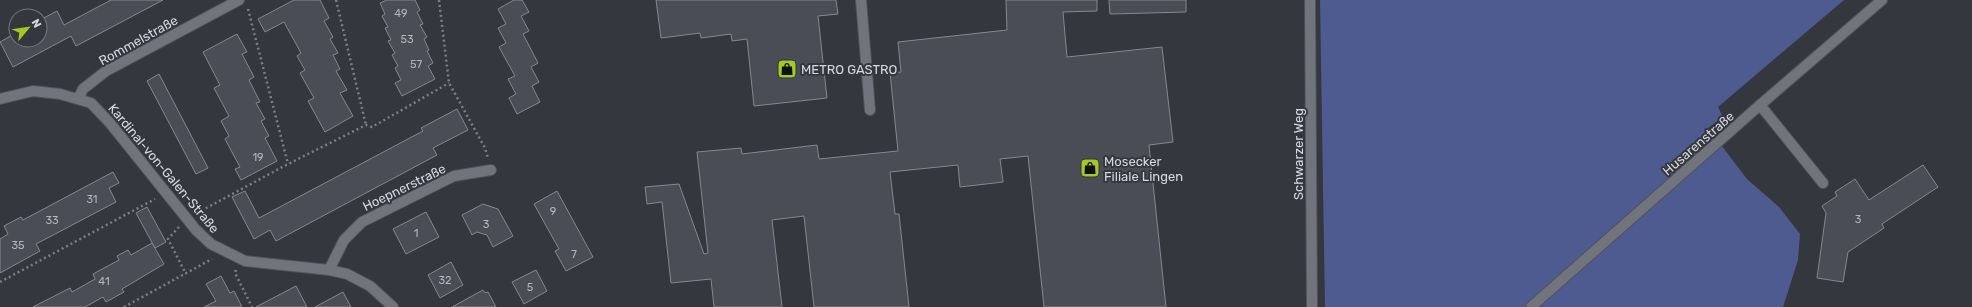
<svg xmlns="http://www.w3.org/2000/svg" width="1972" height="307" viewBox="0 0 1972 307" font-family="Rubik,sans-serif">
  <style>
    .green { fill: #4e5b90 }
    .building { fill: #4a4d55; stroke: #868891 }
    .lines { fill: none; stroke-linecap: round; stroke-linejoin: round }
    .minor-casing { stroke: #515359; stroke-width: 12 }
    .path { stroke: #7d7f85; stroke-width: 2.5; stroke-dasharray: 2 3; stroke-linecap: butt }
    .minor { stroke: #71747c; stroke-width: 10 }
    .labels { text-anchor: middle; stroke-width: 4; stroke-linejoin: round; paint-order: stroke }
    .number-label { font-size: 11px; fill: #b4b6bc }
    .street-label { font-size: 13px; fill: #d8d9de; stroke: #35373f }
    .poi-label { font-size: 13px; fill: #d8d9de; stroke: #35373f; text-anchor: start }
  </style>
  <rect width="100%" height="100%" fill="#35373f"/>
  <path class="green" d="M1320 0H1844L1718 107 1723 117 1708 128 1747 179 1779 207 1800 234 1798 260 1783 307H1325Z"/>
  <g class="building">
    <path d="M111 0H163L76 46 71 36 13 67 0 42 16 33V40H40V20L57 11 64 25Z"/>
    <path d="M294 0H320L329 18 324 21 333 37 330 39 338 53 333 55 340 69 336 71 347 90 340 93 353 116 325 132 308 101 314 98 300 73 305 70 297 56 301 53 284 22 265 32 258 19Z"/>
    <path d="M387 0H415L420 10 417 12 423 24 420 25 427 37 424 39 429 50 427 51 433 63 428 66 435 79 402 96 395 83 401 80 395 68 398 66 392 55 395 53 388 41 391 40 385 28 388 27 382 16 385 14 380 3Z"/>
    <path d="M514 0H522L529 12 521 16 529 31 523 34 538 63 531 67 539 82 532 86 540 102 517 114 509 98 516 94 508 79 515 76 499 47 506 43 498 28 506 24 498 9Z"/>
    <path d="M656 0H836L838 14 818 16 827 98 754 106 747 39 732 41 731 34 701 38 700 33 661 38Z"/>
    <path d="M1006 0H1097V11L1063 12 1067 57 1162 47 1173 142 1149 145 1166 307H1044L1028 156 1000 159 1003 182 960 187 958 165 890 172 895 214H899L909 307H814L804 216 772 220 782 307H714L711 279 671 283 662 202 647 204 645 187 679 184 704 254 708 253 697 152 741 148 742 154 817 145 819 159 898 151 890 73 901 72 898 42 1007 30Z"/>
    <path d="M1109 0H1186V12L1110 14Z"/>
    <path d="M237 34 247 52 242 54 254 77 249 80 260 102 256 103 265 119 261 121 269 136 265 138 277 161 241 180 235 169 240 167 225 139 229 136 221 121 229 116 214 88 220 85 203 52Z"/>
    <path d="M159 74 208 168 196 174 147 81Z"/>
    <path d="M457 109 468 130 433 148 437 155 276 241 270 230 254 239 232 197 245 191 259 218 423 131 421 128Z"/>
    <path d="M1923 165 1938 187 1882 224 1884 228 1848 252 1843 282 1817 278 1826 213 1822 206 1837 196 1835 192 1855 179 1869 200Z"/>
    <path d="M113 172 119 183 109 188 116 202 36 244 40 251 0 273V239L8 234 4 226 21 217 23 220Z"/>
    <path d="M557 191 593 257 566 271 555 251 559 249 534 204Z"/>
    <path d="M483 204 498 209 513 236 493 247 487 235 477 232 472 235 462 215Z"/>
    <path d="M147 207 166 242 155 248 136 213Z"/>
    <path d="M426 212 439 237 406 254 393 229Z"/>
    <path d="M152 243 164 264 122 289 124 292 106 302 103 297 85 307H33L70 288 72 292 95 279 93 274 119 260 117 256 128 250 131 255Z"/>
    <path d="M451 262 463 285 440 298 428 275Z"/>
    <path d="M536 270 547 291 524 304 512 282Z"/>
    <path d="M221 276 230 293 234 291 242 307H204L216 301 206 284Z"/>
    <path d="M296 286 307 307H256Z"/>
    <path d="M483 290 485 293 488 292 496 307H452Z"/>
    <path d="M343 292 351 307H315Z"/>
  </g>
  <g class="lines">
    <defs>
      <g id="minor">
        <path d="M861 0 870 110"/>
        <path d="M1310 0 1312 307"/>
        <path d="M0 99 33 91 60 94 91 103 110 123 196 230 211 244 245 261 329 270 347 274 370 286 393 307"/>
        <path d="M78 99 83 89 106 71 239 0"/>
        <path d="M1760 105 1823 183"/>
        <path d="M329 270 344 240 362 222 454 176 491 170"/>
        <path d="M1531 307 1760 105 1882 0"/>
      </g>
    </defs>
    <use href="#minor" class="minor-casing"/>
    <g class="path">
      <path d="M336 0 366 125"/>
      <path d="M439 0 449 83 485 148 488 158"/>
      <path d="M248 9 288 164"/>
      <path d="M197 213 288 164 366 125 372 127 449 83"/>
      <path d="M179 227 168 239 186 274"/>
      <path d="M236 270 235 273 252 307"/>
      <path d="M0 282 155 199"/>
      <path d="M124 307 212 259"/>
    </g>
    <use href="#minor" class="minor"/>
  </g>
  <defs>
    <symbol id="shop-square" viewBox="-11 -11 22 22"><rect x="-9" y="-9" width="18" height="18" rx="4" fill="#a4c824" stroke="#35373f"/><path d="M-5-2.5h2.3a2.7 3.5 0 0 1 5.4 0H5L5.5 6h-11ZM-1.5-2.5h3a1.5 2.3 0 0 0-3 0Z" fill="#111"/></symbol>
  </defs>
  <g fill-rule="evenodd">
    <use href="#shop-square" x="776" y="58" width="22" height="22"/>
    <use href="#shop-square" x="1079" y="157" width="22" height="22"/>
  </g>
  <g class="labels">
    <g class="number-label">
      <text x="401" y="17">49</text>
      <text x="407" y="43">53</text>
      <text x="416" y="68">57</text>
      <text x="258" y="161">19</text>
      <text x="92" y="203">31</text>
      <text x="553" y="215">9</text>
      <text x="1858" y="223">3</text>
      <text x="52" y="224">33</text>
      <text x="486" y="228">3</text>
      <text x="416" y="237">1</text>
      <text x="18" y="249">35</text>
      <text x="574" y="258">7</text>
      <text x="445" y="284">32</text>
      <text x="104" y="285">41</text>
      <text x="530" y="291">5</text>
    </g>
    <g class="street-label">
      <text transform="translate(138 40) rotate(-29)" y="5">Rommelstraße</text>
      <text transform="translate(1698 143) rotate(-41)" y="5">Husarenstraße</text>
      <text transform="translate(1298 154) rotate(-90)" y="5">Schwarzer Weg</text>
      <text transform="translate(164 168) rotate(50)" y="5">Kardinal-von-Galen-Straße</text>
      <text transform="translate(404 187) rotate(-26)" y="5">Hoepnerstraße</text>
    </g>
    <g class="poi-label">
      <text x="801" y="74">METRO GASTRO</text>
      <text x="1104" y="166">Mosecker<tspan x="1104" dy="15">Filiale Lingen</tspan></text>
    </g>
  </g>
  <g transform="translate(28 28) rotate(61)"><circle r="19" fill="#35373f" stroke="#76787f"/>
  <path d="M0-3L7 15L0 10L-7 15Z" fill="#a4c824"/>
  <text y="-6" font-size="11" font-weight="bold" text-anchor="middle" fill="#d8d9de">N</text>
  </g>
</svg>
